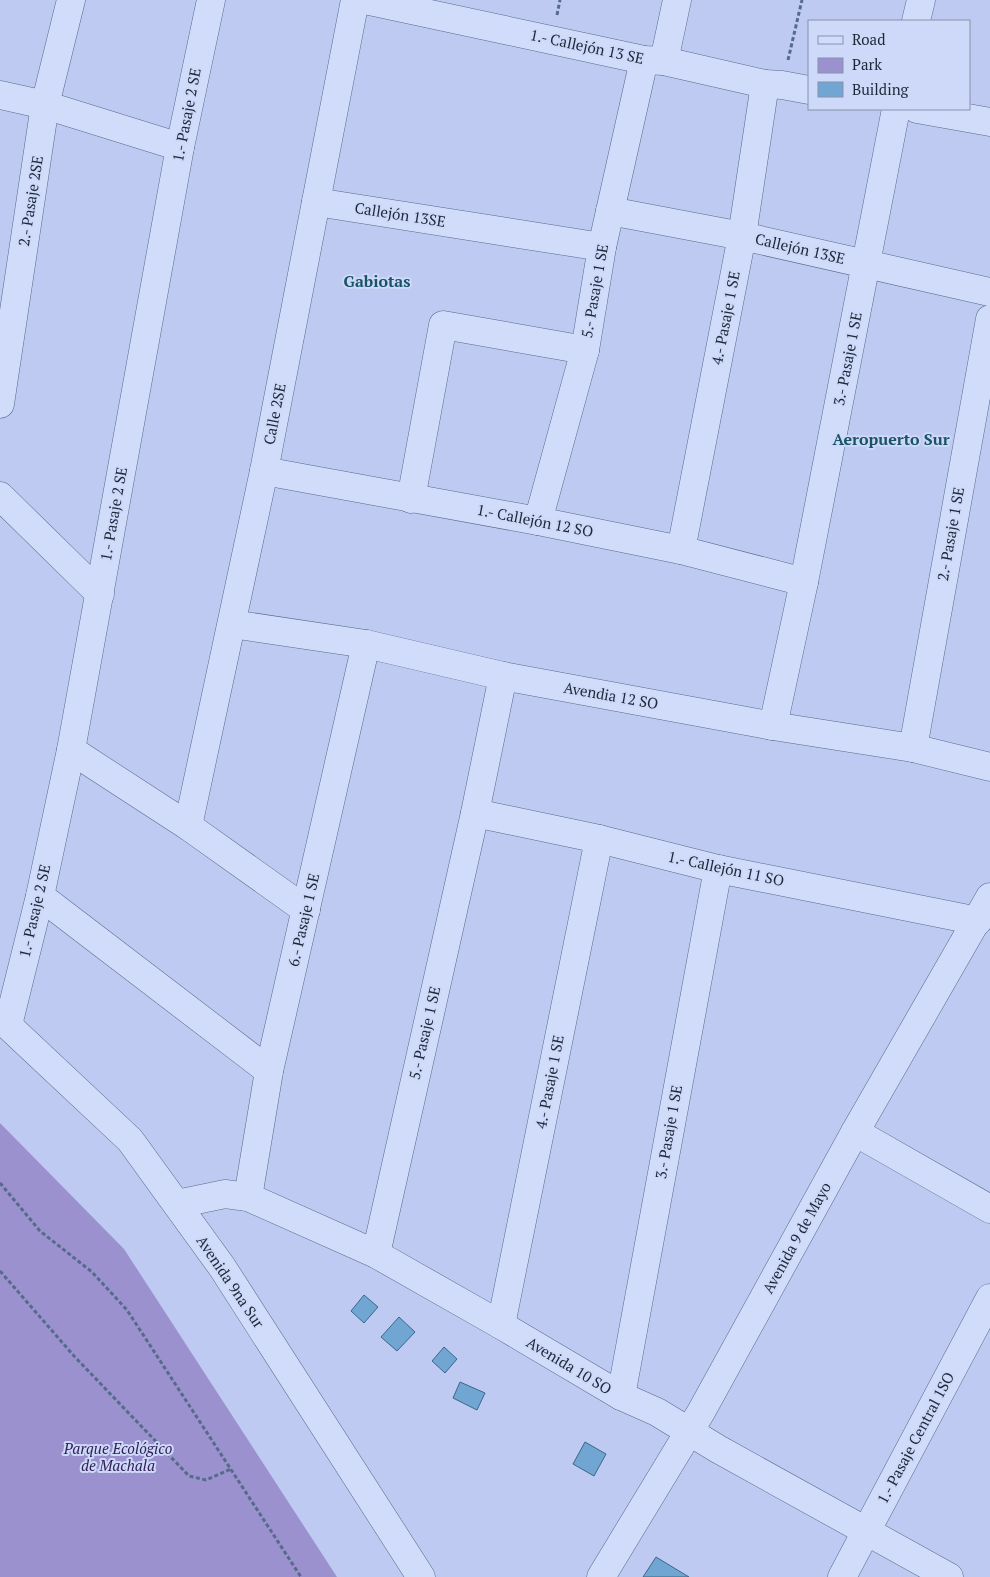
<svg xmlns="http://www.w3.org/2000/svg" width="990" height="1577" viewBox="0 0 990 1577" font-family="'PT Serif',serif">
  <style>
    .green { fill: #9c91cf }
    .building { fill: #71a5d2; stroke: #3a678b }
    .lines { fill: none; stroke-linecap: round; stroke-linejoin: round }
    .minor-casing { stroke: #556b8a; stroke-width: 29 }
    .tertiary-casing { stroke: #556b8a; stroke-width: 29 }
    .path { stroke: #556b8a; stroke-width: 3; stroke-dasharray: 4 2.5; stroke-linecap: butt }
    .minor { stroke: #d1dcfb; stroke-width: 28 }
    .tertiary { stroke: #d1dcfb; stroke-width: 28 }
    .labels { text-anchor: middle; stroke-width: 4; stroke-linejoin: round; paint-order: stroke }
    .street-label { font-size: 15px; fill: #1b2938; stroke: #ced8f8 }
    .park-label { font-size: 15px; font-style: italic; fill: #312056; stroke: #ced8f8 }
    .neighbourhood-label { font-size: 16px; font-weight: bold; fill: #185368; stroke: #ced8f8 }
  </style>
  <rect width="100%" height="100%" fill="#becaf1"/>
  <path class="green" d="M0 1123 124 1249 337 1577H0Z"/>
  <g class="building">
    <path d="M364 1295 378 1307 364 1323 351 1311Z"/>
    <path d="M399 1317 415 1332 397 1351 381 1337Z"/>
    <path d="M444 1347 457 1359 445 1373 432 1361Z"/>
    <path d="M460 1382 485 1393 477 1410 453 1398Z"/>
    <path d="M585 1442 606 1454 594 1476 573 1464Z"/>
    <path d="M656 1557 689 1577H643Z"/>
  </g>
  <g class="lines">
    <defs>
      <g id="minor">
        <path d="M365 0 644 60 664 61 765 84 782 85 809 90"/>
        <path d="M916 21 921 0"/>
        <path d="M664 61 677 0"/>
        <path d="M0 95 45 105 180 147"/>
        <path d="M917 109 990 122"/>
        <path d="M316 202 602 247"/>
        <path d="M610 211 742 236 990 292"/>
        <path d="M0 404 45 105 71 0"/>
        <path d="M264 471 538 521 681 550 804 582"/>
        <path d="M0 496 100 594"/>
        <path d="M411 499 443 325 585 350"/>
        <path d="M538 521 585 350 602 247 644 60"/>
        <path d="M681 550 742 236 765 84"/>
        <path d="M232 624 366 644 503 676 773 726 913 748 990 767"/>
        <path d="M773 726 804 582 896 109"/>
        <path d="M913 748 990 319"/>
        <path d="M71 750 188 826 306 910"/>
        <path d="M475 813 599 839 718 869 978 921"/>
        <path d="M188 826 264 471 355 0"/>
        <path d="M40 896 269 1071"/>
        <path d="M8 1025 40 896 71 750 180 147 211 0"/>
        <path d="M855 1132 990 1209"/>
        <path d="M248 1197 269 1071 366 644"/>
        <path d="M177 1204 225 1194 248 1197 376 1254 501 1325 621 1396 657 1412 718 1449 949 1577"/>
        <path d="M376 1254 475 813 503 676"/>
        <path d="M501 1325 599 839"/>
        <path d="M621 1396 718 869"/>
        <path d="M842 1577 990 1298"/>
      </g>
      <g id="tertiary">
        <path d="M0 1018 130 1140 222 1267 421 1577"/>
        <path d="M601 1577 701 1412 855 1132 990 897"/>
      </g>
    </defs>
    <use href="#minor" class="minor-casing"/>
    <use href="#tertiary" class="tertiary-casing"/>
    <g class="path">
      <path d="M557 15 560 0"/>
      <path d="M788 60 802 0"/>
      <path d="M0 1183 40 1231 92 1272 127 1310 301 1577"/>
      <path d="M0 1271 74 1356 189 1476 206 1480 231 1469"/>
    </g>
    <use href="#minor" class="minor"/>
    <use href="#tertiary" class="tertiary"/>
  </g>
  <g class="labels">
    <g class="street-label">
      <text transform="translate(587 47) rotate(12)" y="5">1.- Callejón 13 SE</text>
      <text transform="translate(187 115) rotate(-79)" y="5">1.- Pasaje 2 SE</text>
      <text transform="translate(31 201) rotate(-81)" y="5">2.- Pasaje 2SE</text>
      <text transform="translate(400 215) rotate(9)" y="5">Callejón 13SE</text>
      <text transform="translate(800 249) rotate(13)" y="5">Callejón 13SE</text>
      <text transform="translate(595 291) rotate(-80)" y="5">5.- Pasaje 1 SE</text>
      <text transform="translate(726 318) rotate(-79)" y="5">4.- Pasaje 1 SE</text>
      <text transform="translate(848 359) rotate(-79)" y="5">3.- Pasaje 1 SE</text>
      <text transform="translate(275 414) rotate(-79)" y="5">Calle 2SE</text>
      <text transform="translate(114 514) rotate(-80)" y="5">1.- Pasaje 2 SE</text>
      <text transform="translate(535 521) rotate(11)" y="5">1.- Callejón 12 SO</text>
      <text transform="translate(951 534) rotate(-80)" y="5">2.- Pasaje 1 SE</text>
      <text transform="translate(611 696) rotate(10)" y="5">Avendia 12 SO</text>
      <text transform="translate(726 869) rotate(12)" y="5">1.- Callejón 11 SO</text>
      <text transform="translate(35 911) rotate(-77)" y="5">1.- Pasaje 2 SE</text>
      <text transform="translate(304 920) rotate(-77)" y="5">6.- Pasaje 1 SE</text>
      <text transform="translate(425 1033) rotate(-77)" y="5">5.- Pasaje 1 SE</text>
      <text transform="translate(550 1082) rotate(-79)" y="5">4.- Pasaje 1 SE</text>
      <text transform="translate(669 1132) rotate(-80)" y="5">3.- Pasaje 1 SE</text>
      <text transform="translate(797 1238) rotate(-61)" y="5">Avenida 9 de Mayo</text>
      <text transform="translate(230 1282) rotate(56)" y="5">Avenida 9na Sur</text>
      <text transform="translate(569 1366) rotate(31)" y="5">Avenida 10 SO</text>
      <text transform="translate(916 1438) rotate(-62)" y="5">1.- Pasaje Central 1SO</text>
    </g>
    <g class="park-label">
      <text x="118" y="1454">Parque Ecológico<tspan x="118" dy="17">de Machala</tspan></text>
    </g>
    <g class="neighbourhood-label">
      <text x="377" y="287">Gabiotas</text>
      <text x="891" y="445">Aeropuerto Sur</text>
    </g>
  </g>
  <rect x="808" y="20" width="162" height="90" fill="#ced8f8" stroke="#8692ab"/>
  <rect x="818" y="36" width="25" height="8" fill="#d1dcfb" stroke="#8692ab"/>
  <text x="852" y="45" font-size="15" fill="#1b2938">Road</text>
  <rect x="818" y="58" width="25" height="15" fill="#9c91cf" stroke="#8692ab"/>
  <text x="852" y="70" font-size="15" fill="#1b2938">Park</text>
  <rect x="818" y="82" width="25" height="15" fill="#71a5d2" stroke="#8692ab"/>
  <text x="852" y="95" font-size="15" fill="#1b2938">Building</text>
</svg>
